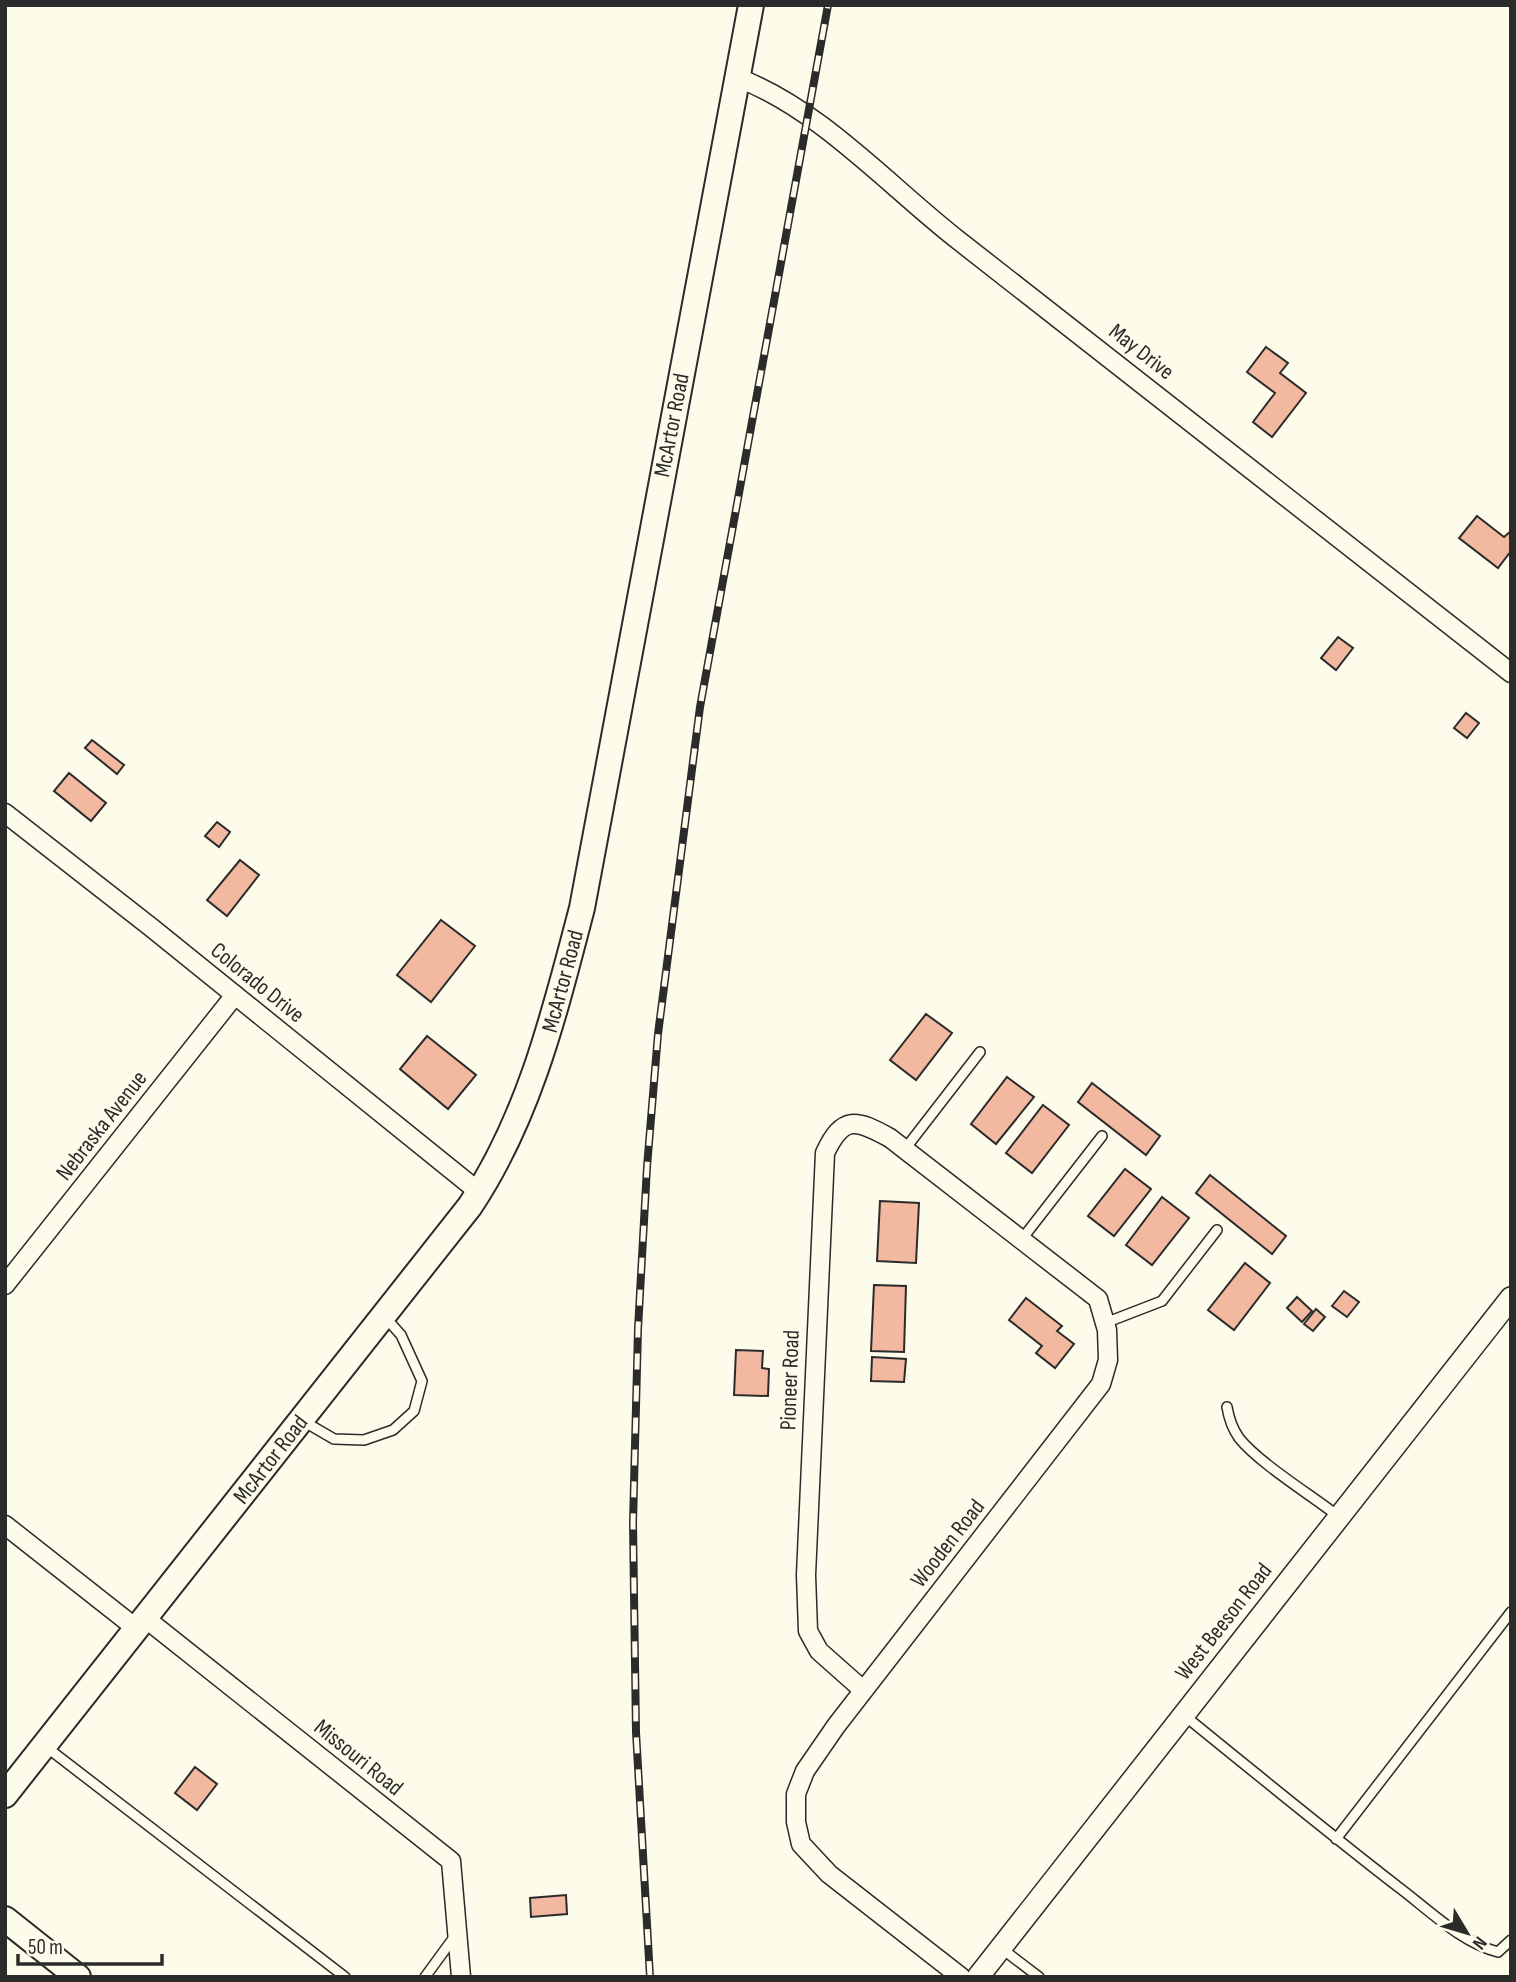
<svg xmlns="http://www.w3.org/2000/svg" width="1516" height="1982" viewBox="0 0 1516 1982" font-family="'Sofia Sans Condensed',sans-serif">
  <style>
    .building { fill: #f2b8a0; stroke: #2b2b2b; stroke-width: 2 }
    .lines { fill: none; stroke-linecap: round; stroke-linejoin: round }
    .service-casing { stroke: #2b2b2b; stroke-width: 12 }
    .minor-casing { stroke: #2b2b2b; stroke-width: 21 }
    .tertiary-casing { stroke: #2b2b2b; stroke-width: 24 }
    .secondary-casing { stroke: #2b2b2b; stroke-width: 28 }
    .service { stroke: #fdfbea; stroke-width: 9 }
    .minor { stroke: #fdfbea; stroke-width: 18 }
    .tertiary { stroke: #fdfbea; stroke-width: 21 }
    .secondary { stroke: #fdfbea; stroke-width: 24 }
    .rail-casing { stroke: #2b2b2b; stroke-width: 8 }
    .rail { stroke: #fdfbea; stroke-width: 5; stroke-dasharray: 16; stroke-linecap: butt }
    .labels { text-anchor: middle; stroke-width: 5; stroke-linejoin: round; paint-order: stroke }
    .street-label { font-size: 23px; fill: #2b2b2b; stroke: #fdfbea }
  </style>
  <rect width="100%" height="100%" fill="#fdfbea"/>
  <g class="building">
    <path d="M1266 347 1288 363 1280 373 1306 393 1272 437 1253 422 1275 393 1247 372Z"/>
    <path d="M1477 516 1504 537 1511 531V551L1498 568 1459 538Z"/>
    <path d="M1338 637 1353 648 1336 670 1321 658Z"/>
    <path d="M1466 713 1479 723 1467 738 1454 728Z"/>
    <path d="M92 740 124 765 117 774 85 748Z"/>
    <path d="M69 773 106 803 91 821 54 791Z"/>
    <path d="M217 822 230 832 219 847 205 836Z"/>
    <path d="M240 860 259 875 227 916 207 900Z"/>
    <path d="M441 920 475 946 431 1002 397 975Z"/>
    <path d="M926 1014 952 1033 916 1080 890 1060Z"/>
    <path d="M427 1036 476 1075 448 1109 400 1069Z"/>
    <path d="M1007 1077 1034 1097 996 1144 971 1124Z"/>
    <path d="M1092 1083 1160 1136 1146 1155 1078 1102Z"/>
    <path d="M1043 1105 1069 1125 1032 1173 1006 1153Z"/>
    <path d="M1125 1169 1151 1189 1114 1236 1088 1216Z"/>
    <path d="M1210 1175 1286 1236 1272 1254 1196 1193Z"/>
    <path d="M1162 1197 1189 1218 1152 1265 1126 1245Z"/>
    <path d="M880 1201 919 1203 916 1263 877 1261Z"/>
    <path d="M1245 1263 1270 1283 1234 1330 1208 1310Z"/>
    <path d="M874 1285 906 1286 904 1352 871 1351Z"/>
    <path d="M1344 1291 1359 1302 1347 1317 1332 1306Z"/>
    <path d="M1297 1297 1312 1311 1302 1322 1287 1308Z"/>
    <path d="M1026 1298 1062 1326 1057 1331 1074 1344 1055 1368 1036 1353 1042 1346 1009 1320Z"/>
    <path d="M1316 1309 1325 1317 1313 1331 1304 1324Z"/>
    <path d="M736 1350 763 1351 762 1368 769 1369 768 1396 734 1395Z"/>
    <path d="M872 1357 906 1359 904 1382 871 1381Z"/>
    <path d="M195 1767 217 1784 197 1810 175 1793Z"/>
    <path d="M566 1895 567 1914 531 1917 530 1898Z"/>
  </g>
  <g class="lines">
    <defs>
      <g id="service">
        <path d="M905 1149 980 1052"/>
        <path d="M1022 1239 1102 1136"/>
        <path d="M1105 1323 1162 1301 1217 1230"/>
        <path d="M1227 1407C1229 1419 1232 1428 1239 1438 1259 1463 1311 1495 1338 1516"/>
        <path d="M303 1421 334 1439 364 1440 393 1430 414 1411 422 1381 401 1335 385 1317"/>
        <path d="M1185 1716C1255 1773 1325 1830 1397 1886 1428 1909 1460 1942 1498 1952L1511 1940"/>
        <path d="M45 1746 345 1977"/>
        <path d="M1336 1839 1511 1612"/>
        <path d="M1001 1948 1039 1977"/>
        <path d="M425 1977 455 1936"/>
      </g>
      <g id="minor">
        <path d="M738 78C819 108 890 187 958 240 1143 383 1327 528 1511 673"/>
        <path d="M5 813 152 928 479 1192"/>
        <path d="M5 1285 235 995"/>
        <path d="M5 1525 137 1629"/>
        <path d="M145 1618 451 1861 461 1977"/>
        <path d="M863 1690 819 1651 808 1631 806 1575 825 1153C843 1115 856 1119 890 1138L1098 1299 1107 1330 1108 1360 1101 1384 836 1726 805 1771 796 1794V1822L801 1844 829 1874 961 1977"/>
      </g>
      <path id="tertiary" d="M978 1977 1511 1298"/>
      <g id="secondary">
        <path d="M5 1795 470 1206C530 1116 555 1011 582 908L751 5"/>
        <path d="M5 1919 78 1977"/>
      </g>
    </defs>
    <use href="#service" class="service-casing"/>
    <use href="#minor" class="minor-casing"/>
    <use href="#tertiary" class="tertiary-casing"/>
    <use href="#secondary" class="secondary-casing"/>
    <use href="#service" class="service"/>
    <use href="#minor" class="minor"/>
    <use href="#tertiary" class="tertiary"/>
    <use href="#secondary" class="secondary"/>
    <defs>
      <path id="rail" d="M650 1977 636 1732 633 1523 638 1329 647 1167 658 1034 700 707 828 5"/>
    </defs>
    <use href="#rail" class="rail-casing"/>
    <use href="#rail" class="rail"/>
  </g>
  <g class="labels">
    <g class="street-label">
      <text transform="translate(1142 351) rotate(38)" y="8">May Drive</text>
      <text transform="translate(671 425) rotate(-79)" y="8">McArtor Road</text>
      <text transform="translate(562 981) rotate(-75)" y="8">McArtor Road</text>
      <text transform="translate(258 982) rotate(39)" y="8">Colorado Drive</text>
      <text transform="translate(101 1125) rotate(-52)" y="8">Nebraska Avenue</text>
      <text transform="translate(789 1380) rotate(-88)" y="8">Pioneer Road</text>
      <text transform="translate(270 1459) rotate(-52)" y="8">McArtor Road</text>
      <text transform="translate(947 1543) rotate(-52)" y="8">Wooden Road</text>
      <text transform="translate(1223 1621) rotate(-52)" y="8">West Beeson Road</text>
      <text transform="translate(359 1757) rotate(39)" y="8">Missouri Road</text>
    </g>
  </g>
  <rect width="1516" height="1982" fill="none" stroke="#2b2b2b" stroke-width="14"/>
  <g transform="translate(1467 1933) rotate(128)" stroke="#fdfbea" stroke-width="5" paint-order="stroke">
  <path d="M0-5L12 26L0 18L-12 26Z" fill="#2b2b2b"/>
  <text y="-10" font-size="19" font-weight="bold" text-anchor="middle" fill="#2b2b2b">N</text>
  </g>
  <path d="M18 1954v10h144v-10" fill="none" stroke="#2b2b2b" stroke-width="3.5"/>
  <text x="28" y="1954" font-size="21" fill="#2b2b2b" stroke="#fdfbea" stroke-width="5" paint-order="stroke">50 m</text>
</svg>
